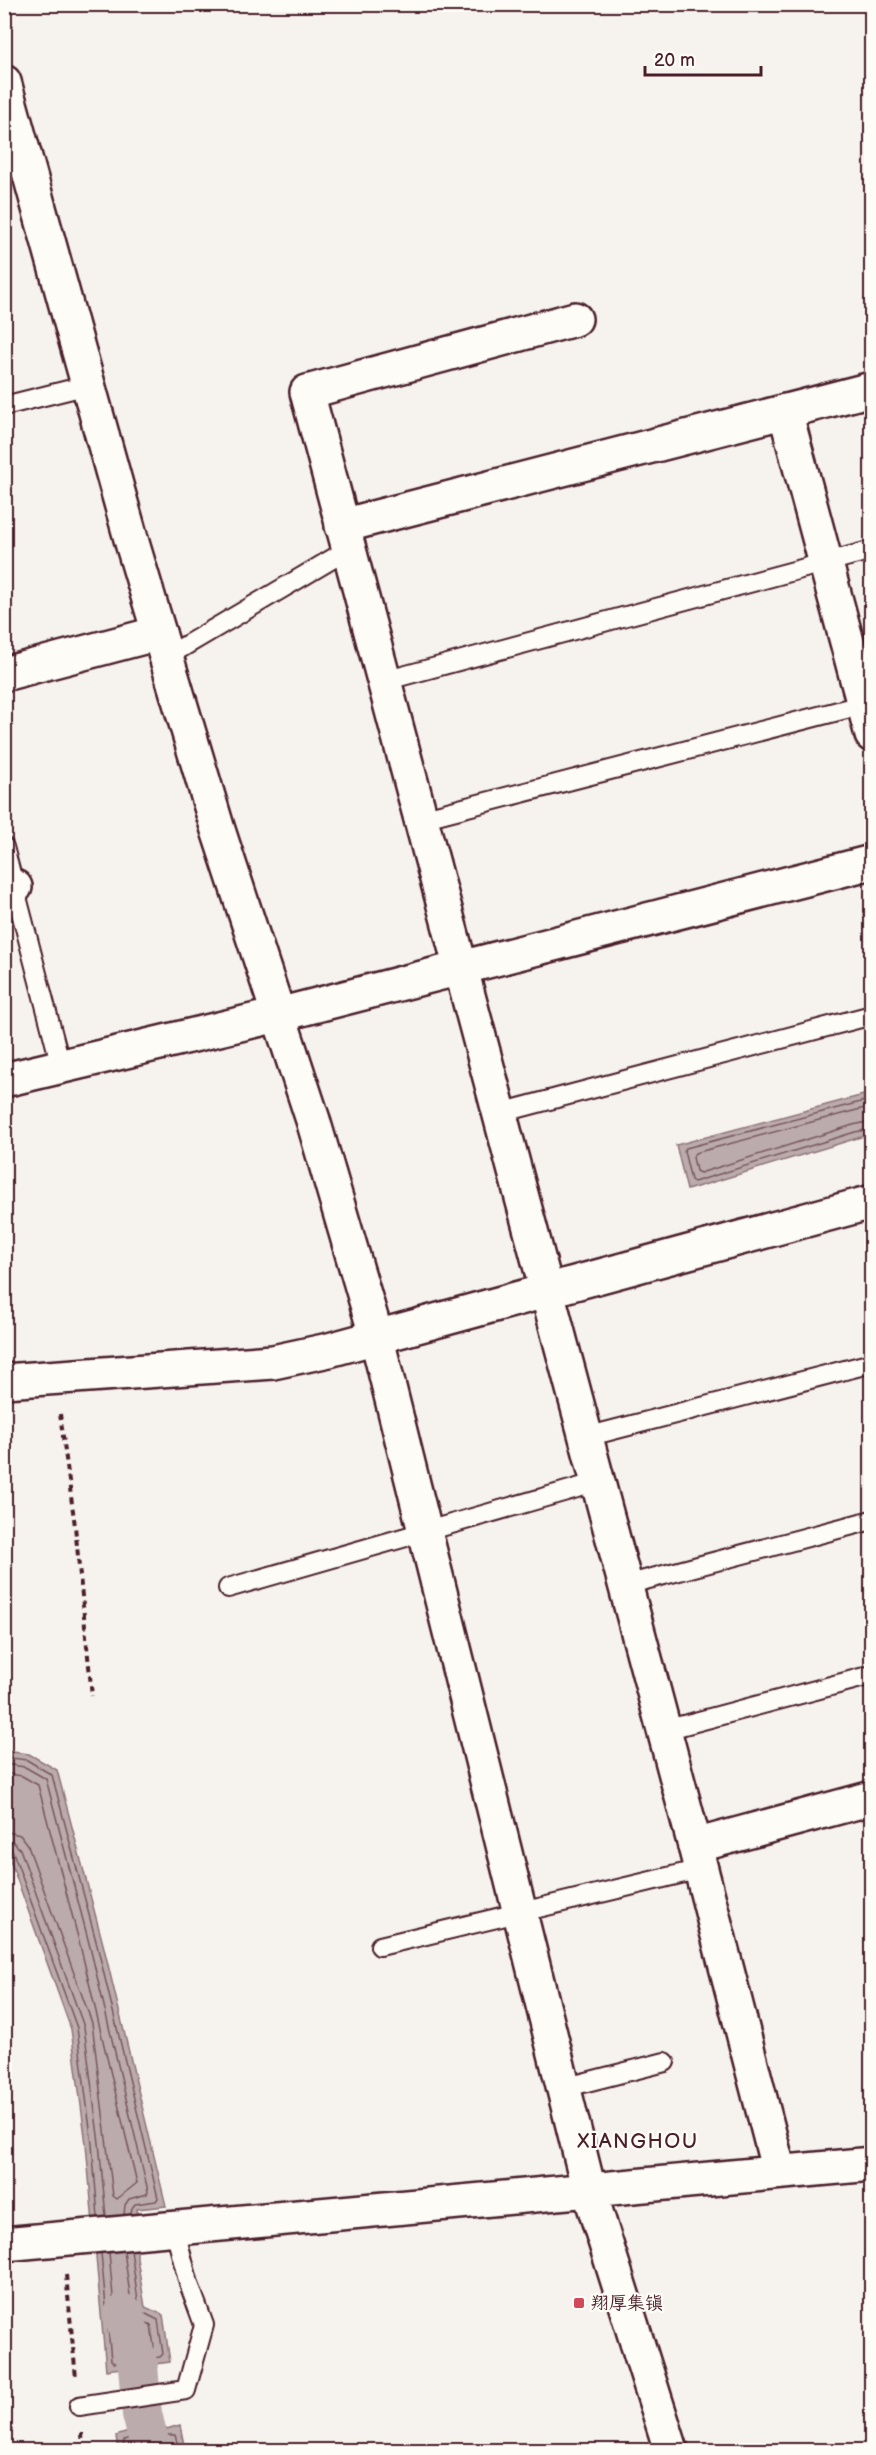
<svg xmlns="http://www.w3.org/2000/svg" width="876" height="2455" viewBox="0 0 876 2455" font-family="'Balsamiq Sans','LXGW WenKai TC',sans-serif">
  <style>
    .water { fill: #bbabac; stroke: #8e7378; stroke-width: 1.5 }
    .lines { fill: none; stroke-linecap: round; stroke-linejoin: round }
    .shore { stroke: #77575f; stroke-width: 1.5 }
    .canal { stroke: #bbabac; stroke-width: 40 }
    .lane-casing { stroke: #4a1f2b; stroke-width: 22 }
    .street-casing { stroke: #4a1f2b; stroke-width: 38 }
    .secondary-casing { stroke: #4a1f2b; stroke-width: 38 }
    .path { stroke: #4a1f2b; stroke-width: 4; stroke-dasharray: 6 4.5; stroke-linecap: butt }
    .lane { stroke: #fdfcf7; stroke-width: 18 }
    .street { stroke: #fdfcf7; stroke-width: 33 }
    .secondary { stroke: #fdfcf7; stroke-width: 33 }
    .poi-dot { fill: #d1495b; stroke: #fdfcf7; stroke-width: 2 }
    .labels { text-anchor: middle; stroke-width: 4.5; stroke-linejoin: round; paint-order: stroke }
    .poi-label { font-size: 18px; fill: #4a1f2b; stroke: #fdfcf7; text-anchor: start }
    .quarter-label { font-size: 21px; letter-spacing: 1.5px; fill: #4a1f2b; stroke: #fdfcf7 }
  </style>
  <rect width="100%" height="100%" fill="#f6f3ef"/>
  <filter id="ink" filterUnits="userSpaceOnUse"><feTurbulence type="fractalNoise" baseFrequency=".0167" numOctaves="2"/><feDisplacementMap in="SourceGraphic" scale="12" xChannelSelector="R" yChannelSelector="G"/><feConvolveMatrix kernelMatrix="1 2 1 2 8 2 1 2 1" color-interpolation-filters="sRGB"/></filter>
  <g filter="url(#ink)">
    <g class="water">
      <path d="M871 1093V1134L687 1190 676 1145Z"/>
      <path d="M4 1751 29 1754 57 1770 103 1944 166 2206 137 2209V2258L145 2307 163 2315 170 2362 106 2370 86 2144 71 2029 5 1846Z"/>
      <path d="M142 2414H157L163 2430 180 2425 185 2450H118L116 2436 141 2428Z"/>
    </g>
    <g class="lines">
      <g class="shore">
        <path d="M872 1099 686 1148 684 1151 691 1180 694 1182 855 1132 872 1129"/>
        <path d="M872 1106 695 1153 693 1157 696 1171 700 1173 853 1125 872 1121"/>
        <path d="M4 1757 27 1760 52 1775 97 1945 158 2198 156 2201 135 2204 132 2208 131 2214"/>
        <path d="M4 1764 25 1767 46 1779 90 1947 148 2191 147 2194 129 2199 125 2205 124 2215"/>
        <path d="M4 1773 22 1776 38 1785 81 1949 137 2183 117 2199 113 2196 92 2023 28 1846 20 1835 4 1831"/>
        <path d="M4 1840 13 1842 20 1849 84 2027 99 2143 106 2217"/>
        <path d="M4 1847 10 1848 13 1852 77 2028 92 2144 98 2217"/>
        <path d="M109 2252 118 2353 121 2355 152 2351 154 2347 151 2325 137 2318 132 2310 124 2251"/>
        <path d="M101 2253 111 2360 114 2363 160 2357 163 2354 158 2320 142 2312 139 2308 131 2250"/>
        <path d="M127 2323 142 2331 143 2342 127 2343 125 2326Z"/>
        <path d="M123 2450 124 2440 144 2433 150 2420 154 2421 160 2435H175L179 2450"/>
      </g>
      <path class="canal" d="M124 2314 138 2366 142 2414 151 2450"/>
      <defs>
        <g id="lane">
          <path d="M4 406 88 385"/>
          <path d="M166 657 349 549"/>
          <path d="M384 681 872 550"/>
          <path d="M421 819 869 703"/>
          <path d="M4 847 61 1066"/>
          <path d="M500 1113 872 1015"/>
          <path d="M586 1437 872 1363"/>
          <path d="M626 1585 872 1520"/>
          <path d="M228 1588 598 1482"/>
          <path d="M665 1730 872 1675"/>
          <path d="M380 1946 701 1869"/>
          <path d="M563 2088 665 2062"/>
          <path d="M79 2406 186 2390 204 2325 189 2284 174 2227"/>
        </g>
        <g id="street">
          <path d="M575 319 307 392 695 1846 779 2172"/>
          <path d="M785 411 872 735"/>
          <path d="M342 526 872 389"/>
          <path d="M4 674 159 633"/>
          <path d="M4 889 15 887"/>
          <path d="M4 1080 278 1015 872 862"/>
          <path d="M4 1381 273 1362 329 1350 872 1202"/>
          <path d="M695 1846 872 1798"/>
        </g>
        <g id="secondary">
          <path d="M4 82 133 546 218 830 313 1120 376 1335 589 2190 671 2450"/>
          <path d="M4 2244 872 2164"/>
        </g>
      </defs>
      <use href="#lane" class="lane-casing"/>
      <use href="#street" class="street-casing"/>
      <use href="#secondary" class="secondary-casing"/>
      <g class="path">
        <path d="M60 1414 75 1526 92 1696"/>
        <path d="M66 2275 76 2378"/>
        <path d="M82 2433 83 2450"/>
      </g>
      <use href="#lane" class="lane"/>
      <use href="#street" class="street"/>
      <use href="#secondary" class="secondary"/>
    </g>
  </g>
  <rect class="poi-dot" x="573" y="2297" width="12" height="12" rx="3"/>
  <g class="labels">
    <g class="poi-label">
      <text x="591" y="2309">翔厚集镇</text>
    </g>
    <g class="quarter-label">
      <text x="638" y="2148">XIANGHOU</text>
    </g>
  </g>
  <rect width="876" height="2455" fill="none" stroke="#fdfcf7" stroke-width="24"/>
  <rect x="12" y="12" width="852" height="2431" fill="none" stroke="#4a1f2b" stroke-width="2" filter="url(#ink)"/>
  <path d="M645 66v9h116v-9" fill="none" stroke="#4a1f2b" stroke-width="3"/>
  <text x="654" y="66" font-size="18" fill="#4a1f2b" stroke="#fdfcf7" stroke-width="4.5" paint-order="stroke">20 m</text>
</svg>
